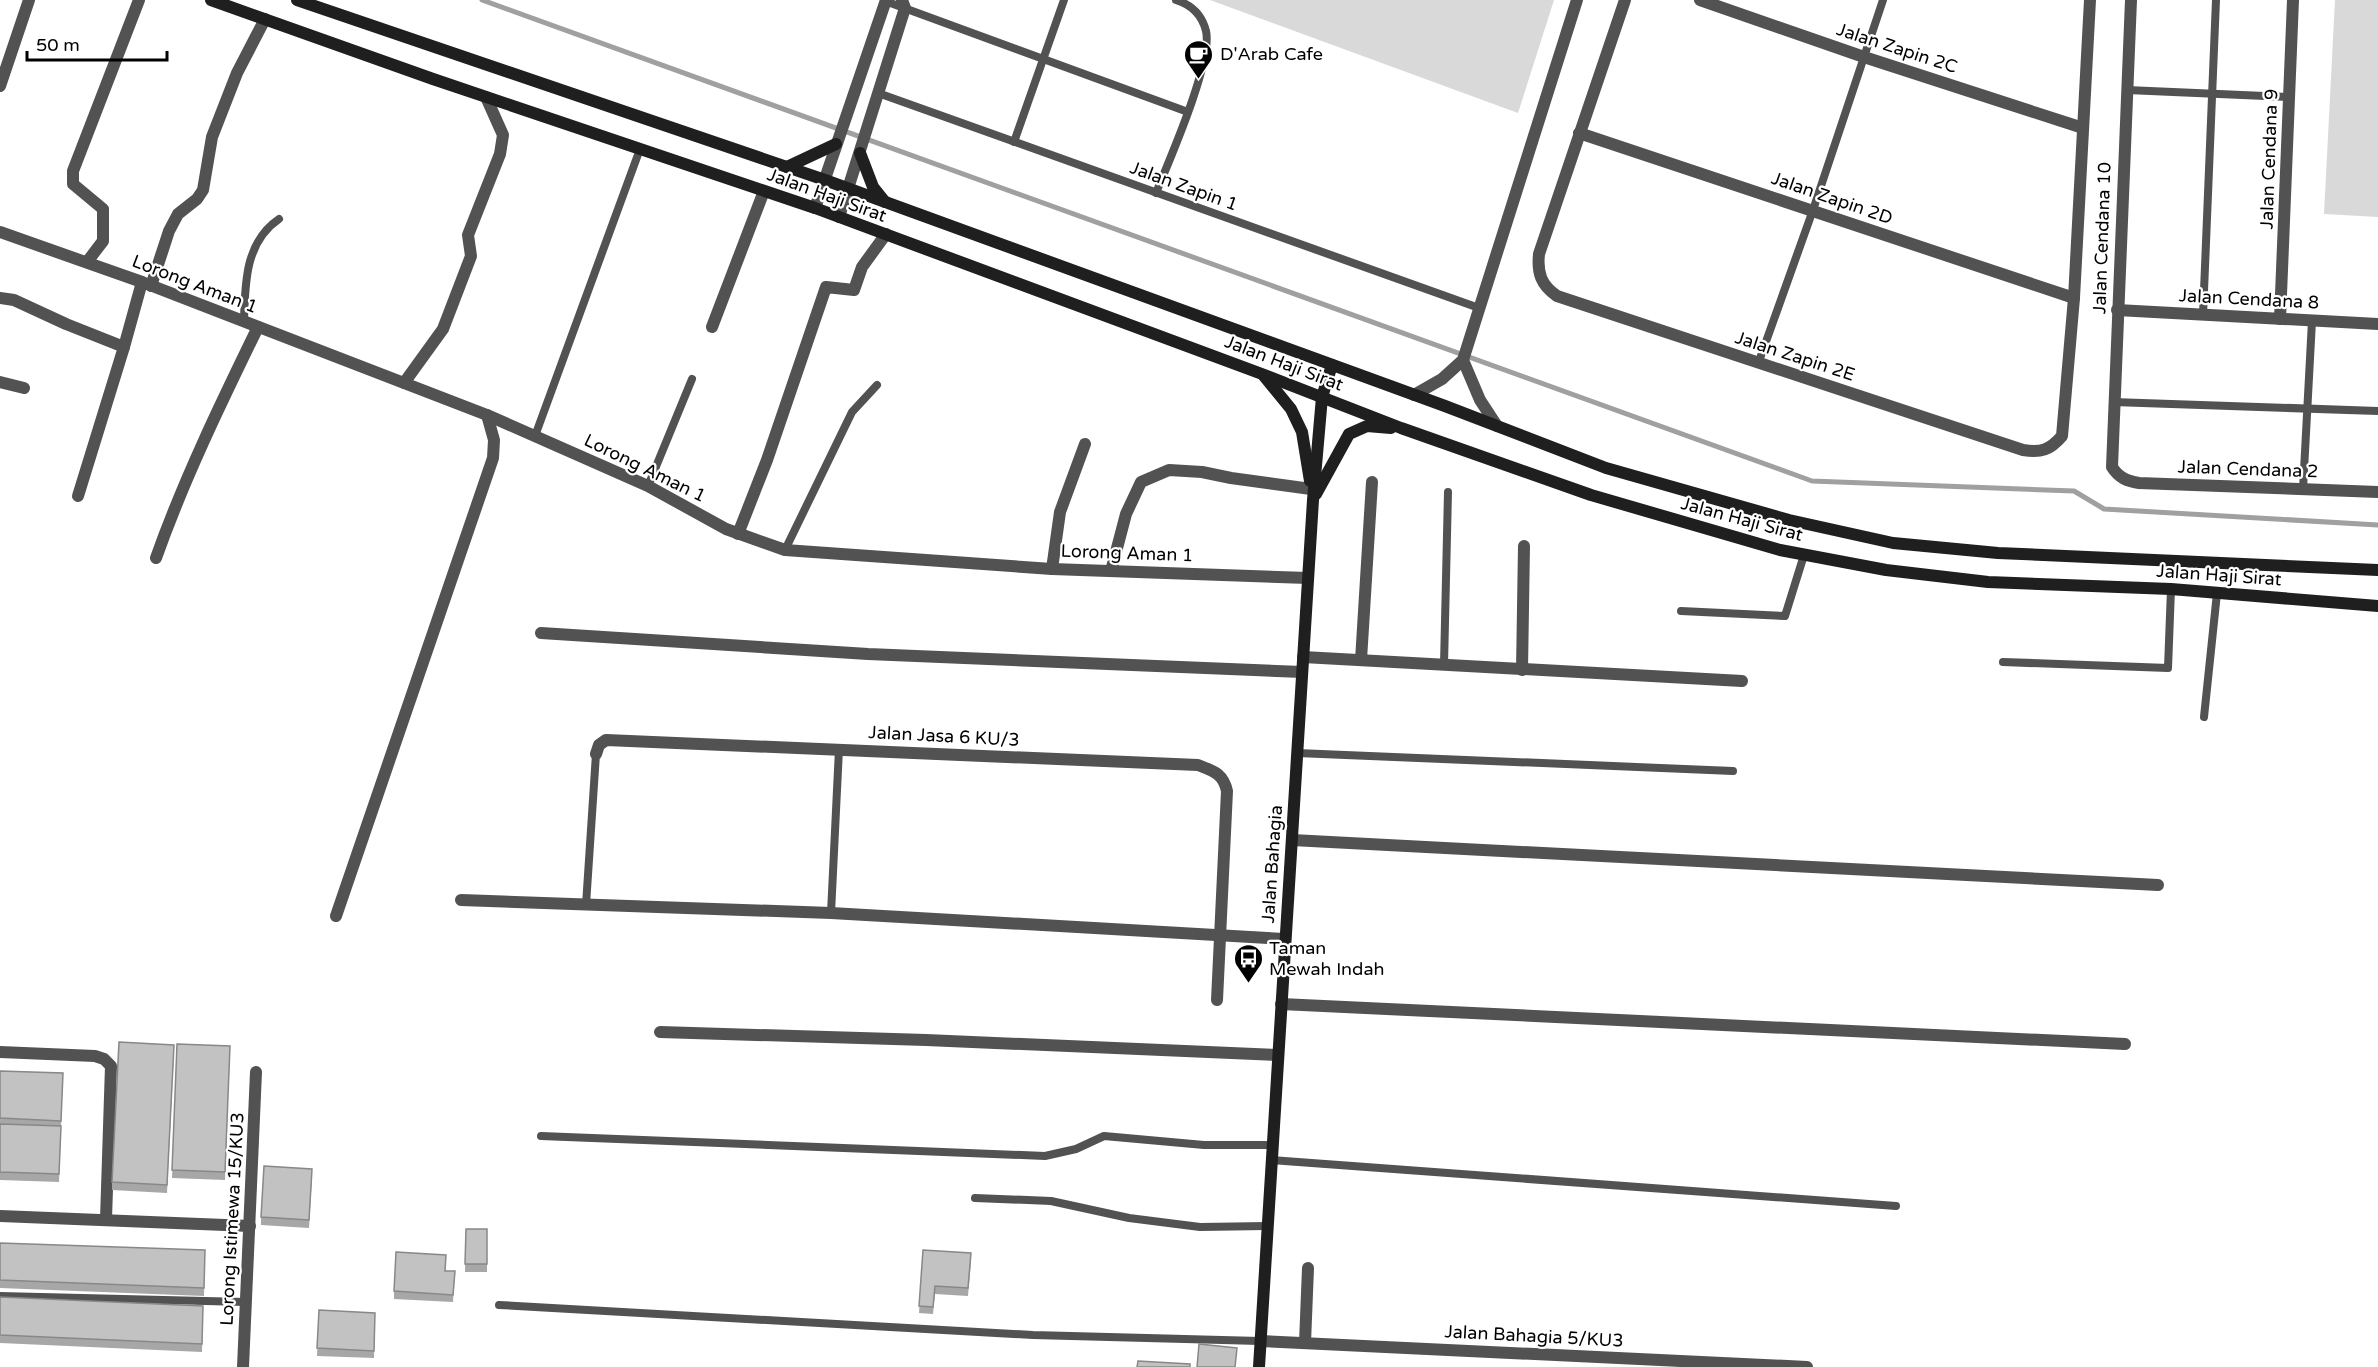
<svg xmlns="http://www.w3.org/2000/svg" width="2378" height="1367" viewBox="0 0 2378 1367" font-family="'Varela Round',sans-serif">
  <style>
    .green { fill: #d9d9d9 }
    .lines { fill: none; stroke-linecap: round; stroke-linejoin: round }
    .stream { stroke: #a0a0a0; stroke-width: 5 }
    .lane { stroke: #525252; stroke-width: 8 }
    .street { stroke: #525252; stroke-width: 12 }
    .secondary { stroke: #1f1f1f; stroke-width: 12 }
    .wall { fill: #a7a7a7 }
    .building { fill: #c2c2c2; stroke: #888; stroke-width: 1.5 }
    .labels { text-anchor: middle; stroke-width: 4.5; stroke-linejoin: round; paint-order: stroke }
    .street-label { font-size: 18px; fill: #000; stroke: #fff }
    .poi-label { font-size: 18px; fill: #000; stroke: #fff; text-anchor: start }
  </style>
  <rect width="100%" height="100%" fill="#fff"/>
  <g class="green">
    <path d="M1210 0H1554L1518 113Z"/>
    <path d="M2335 0H2378V217L2324 214Z"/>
  </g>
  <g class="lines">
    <path class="stream" d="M482 0 1812 481 2074 491 2104 509 2378 525"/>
    <g class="lane">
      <path d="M885 1 1188 112"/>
      <path d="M2127 90 2289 97"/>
      <path d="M878 93 1479 308"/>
      <path d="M1014 142 1064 0"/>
      <path d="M1156 193C1169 161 1213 61 1206 31 1202 15 1192 5 1176 0"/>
      <path d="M2203 315 2216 0"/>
      <path d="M244 321C245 284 245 242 279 219"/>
      <path d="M1758 364 1813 210 1883 0"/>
      <path d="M2113 402 2378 411"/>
      <path d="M535 436 640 149"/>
      <path d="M648 486 692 379"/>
      <path d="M2303 489 2312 321"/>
      <path d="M785 550 852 412 877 385"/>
      <path d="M1681 611 1785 616 1804 555"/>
      <path d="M2003 662 2168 668 2171 589"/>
      <path d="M1444 665 1448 492"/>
      <path d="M2204 717 2217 593"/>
      <path d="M1297 753 1733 771"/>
      <path d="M586 905 596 754"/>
      <path d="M831 913 839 749"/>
      <path d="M541 1136 1045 1156 1076 1149 1104 1136 1204 1145H1272"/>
      <path d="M1271 1160 1896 1206"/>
      <path d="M975 1198 1051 1201 1129 1218 1200 1227 1267 1226"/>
      <path d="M0 1296 246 1302"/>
      <path d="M499 1305 1033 1335 1260 1341"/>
    </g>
    <g class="street">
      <path d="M1625 0 1539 254C1537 273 1541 285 1557 296L2023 450C2041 453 2050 450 2062 436L2074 298 2090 0"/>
      <path d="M1700 0 1864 57 2083 128"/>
      <path d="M2131 0 2112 467C2119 478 2127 481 2139 483L2378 492"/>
      <path d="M0 86 29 0"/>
      <path d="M1579 133 2074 298"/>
      <path d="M815 208 886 0"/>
      <path d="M839 217 905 8 902 0"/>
      <path d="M0 232 142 282 487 415 648 486 726 529 785 550 1052 569 1308 578"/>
      <path d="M87 262 103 241V209L73 184V171L139 0"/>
      <path d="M151 286 169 231 178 214 197 199 203 190 212 137 237 73 265 19"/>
      <path d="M0 298 14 300 66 324 124 347"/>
      <path d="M2117 310 2378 324"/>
      <path d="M2280 319 2293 0"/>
      <path d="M712 327 764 191"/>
      <path d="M1463 360 1480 400 1497 426"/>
      <path d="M0 382 24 388"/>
      <path d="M404 383 443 329 471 256 468 235 500 154 503 135 486 97"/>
      <path d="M1414 395 1442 379 1463 360 1577 0"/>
      <path d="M78 496 124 347 142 282"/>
      <path d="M738 534 767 460 826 287 854 290 862 267 886 234"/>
      <path d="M156 558C184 479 221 403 258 327"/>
      <path d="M1052 569 1060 512 1085 444"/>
      <path d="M1111 571 1126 514 1141 482 1169 470 1202 472 1231 478 1311 489"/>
      <path d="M541 633 868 654 1302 672"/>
      <path d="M1303 657 1742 681"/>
      <path d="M1361 660 1372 482"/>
      <path d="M1522 670 1524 546"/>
      <path d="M596 754 599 745 606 740 1198 765C1213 771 1223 773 1227 791L1217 1000"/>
      <path d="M1292 840 2158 885"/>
      <path d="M461 900 831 913 1285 939"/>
      <path d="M336 916 493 458 494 440 487 415"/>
      <path d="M1281 1004 2125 1044"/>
      <path d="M660 1032 926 1040 1278 1055"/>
      <path d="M0 1052 95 1056 104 1059 111 1066 106 1219"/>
      <path d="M0 1216 250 1226"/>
      <path d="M1260 1341 1807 1367"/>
      <path d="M1305 1343 1308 1268"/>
      <path d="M243 1367 256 1072"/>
    </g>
    <g class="secondary">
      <path d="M211 0 433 79 815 208 1262 374 1401 428 1591 495 1780 550 1886 570 1988 582 2171 589 2378 606"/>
      <path d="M297 0 825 180 1445 406 1606 468 1789 520 1893 543 1998 553 2378 570"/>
      <path d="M860 153 873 187 885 202"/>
      <path d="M787 167 836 144"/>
      <path d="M1264 376 1291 409 1302 432 1310 481"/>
      <path d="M1316 494 1349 434 1367 426 1391 428"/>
      <path d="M1259 1367 1313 500 1322 397 1332 365"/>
    </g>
  </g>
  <g class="wall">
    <path d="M177 1044 230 1046 225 1180 172 1178Z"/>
    <path d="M174 1053 167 1193 112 1190V1182Z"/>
    <path d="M0 1071 63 1073 59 1182 0 1180Z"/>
    <path d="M312 1177 309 1228 261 1225V1217Z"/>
    <path d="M466 1229H487V1272H465Z"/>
    <path d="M0 1243 205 1250 204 1296 0 1288Z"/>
    <path d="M923 1250 971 1261 968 1296 935 1294 933 1314 919 1313Z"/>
    <path d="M446 1271H455L453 1302 394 1299V1291Z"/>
    <path d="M0 1297 203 1306 202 1352 0 1343Z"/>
    <path d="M319 1310 375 1313 374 1358 317 1356Z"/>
  </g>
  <g class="building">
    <path d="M119 1042 174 1045 167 1185 112 1182Z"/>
    <path d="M177 1044 230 1046 225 1172 172 1170Z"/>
    <path d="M0 1071 63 1073 61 1121 0 1118Z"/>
    <path d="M0 1124 61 1126 59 1174 0 1172Z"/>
    <path d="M264 1166 312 1169 309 1220 261 1217Z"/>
    <path d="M466 1229H487V1264H465Z"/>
    <path d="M0 1243 205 1250 204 1288 0 1280Z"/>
    <path d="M923 1250 971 1253 968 1288 935 1286 933 1307 919 1306Z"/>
    <path d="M396 1252 446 1255 445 1271H455L453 1295 394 1291Z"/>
    <path d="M0 1297 203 1306 202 1344 0 1335Z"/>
    <path d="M319 1310 375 1313 374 1351 317 1348Z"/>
    <path d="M1199 1344 1237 1348 1235 1367H1197Z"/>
    <path d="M1138 1361 1190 1364V1367H1137Z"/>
  </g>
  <defs>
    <symbol id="cafe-pin" viewBox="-11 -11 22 30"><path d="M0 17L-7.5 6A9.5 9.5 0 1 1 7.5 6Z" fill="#000" stroke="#fff"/><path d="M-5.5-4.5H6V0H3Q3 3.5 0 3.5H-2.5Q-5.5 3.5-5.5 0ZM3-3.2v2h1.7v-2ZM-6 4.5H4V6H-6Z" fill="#fff"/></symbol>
    <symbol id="bus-pin" viewBox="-11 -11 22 30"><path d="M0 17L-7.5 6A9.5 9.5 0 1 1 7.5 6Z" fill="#000" stroke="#fff"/><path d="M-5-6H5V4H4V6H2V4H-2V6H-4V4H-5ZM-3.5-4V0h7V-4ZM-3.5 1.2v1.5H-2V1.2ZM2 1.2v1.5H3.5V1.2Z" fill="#fff"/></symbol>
  </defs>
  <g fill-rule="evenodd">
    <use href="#cafe-pin" x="1182" y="38" width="33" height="45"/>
    <use href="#bus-pin" x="1232" y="942" width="33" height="45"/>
  </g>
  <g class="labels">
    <g class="street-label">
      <text transform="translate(1897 48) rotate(18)" y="6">Jalan Zapin 2C</text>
      <text transform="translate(2269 159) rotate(-88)" y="6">Jalan Cendana 9</text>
      <text transform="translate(1184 186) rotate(20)" y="6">Jalan Zapin 1</text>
      <text transform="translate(827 195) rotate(20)" y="6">Jalan Haji Sirat</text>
      <text transform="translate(1832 198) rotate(19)" y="6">Jalan Zapin 2D</text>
      <text transform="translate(2102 238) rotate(-88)" y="6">Jalan Cendana 10</text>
      <text transform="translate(195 284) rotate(21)" y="6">Lorong Aman 1</text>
      <text transform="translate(2249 299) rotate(3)" y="6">Jalan Cendana 8</text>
      <text transform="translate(1795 356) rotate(18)" y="6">Jalan Zapin 2E</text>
      <text transform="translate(1284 363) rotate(21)" y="6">Jalan Haji Sirat</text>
      <text transform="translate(645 468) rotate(26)" y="6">Lorong Aman 1</text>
      <text transform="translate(2248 469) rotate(2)" y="6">Jalan Cendana 2</text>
      <text transform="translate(1742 519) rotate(15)" y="6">Jalan Haji Sirat</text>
      <text transform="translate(1127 553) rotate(2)" y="6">Lorong Aman 1</text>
      <text transform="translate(2219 575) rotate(4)" y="6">Jalan Haji Sirat</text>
      <text transform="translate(944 736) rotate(3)" y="6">Jalan Jasa 6 KU/3</text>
      <text transform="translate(1272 864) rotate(-86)" y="6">Jalan Bahagia</text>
      <text transform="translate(232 1219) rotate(-87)" y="6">Lorong Istimewa 15/KU3</text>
      <text transform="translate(1534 1336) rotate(3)" y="6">Jalan Bahagia 5/KU3</text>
    </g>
    <g class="poi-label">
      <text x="1220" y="60">D'Arab Cafe</text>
      <text x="1269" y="954">Taman<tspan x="1269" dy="21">Mewah Indah</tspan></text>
    </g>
  </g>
  <path d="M27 51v9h140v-9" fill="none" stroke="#000000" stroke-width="3"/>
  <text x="36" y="51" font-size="18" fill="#000000" stroke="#ffffff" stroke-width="4.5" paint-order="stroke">50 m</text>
</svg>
